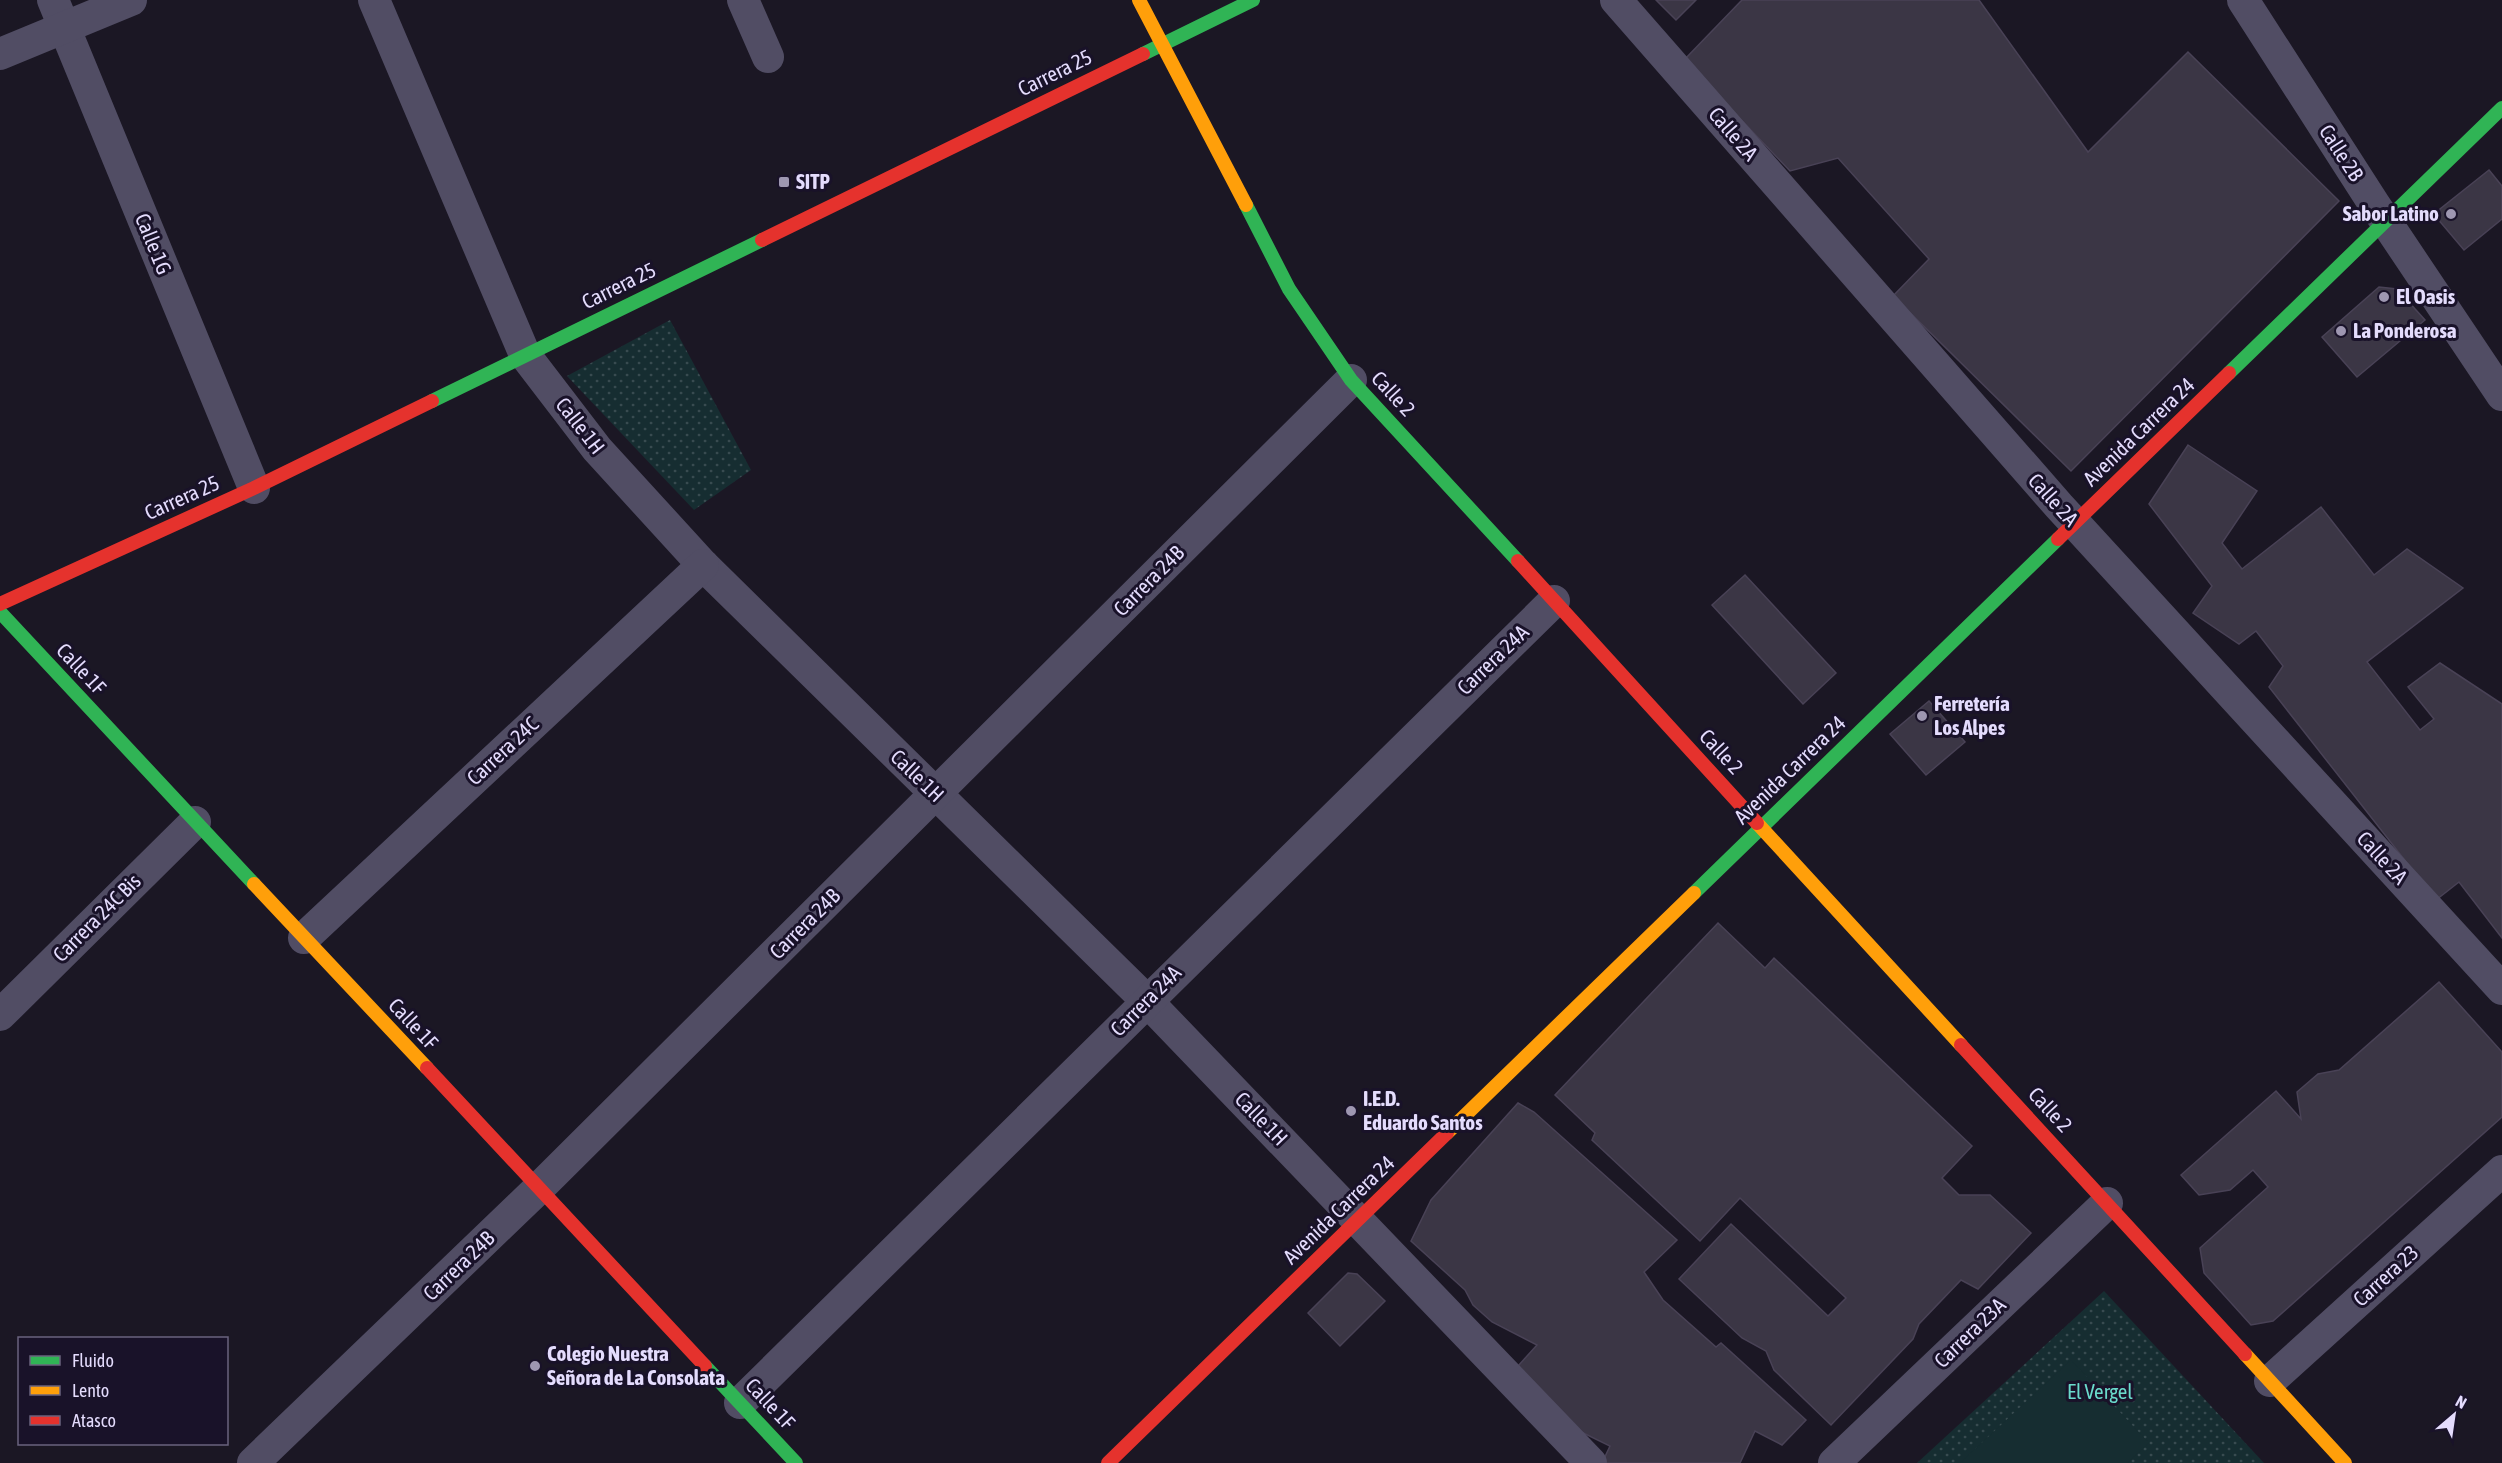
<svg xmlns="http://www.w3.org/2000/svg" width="2502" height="1463" viewBox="0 0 2502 1463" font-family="'Asap Condensed',sans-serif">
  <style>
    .park { fill: url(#park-dots) }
    .pitch { fill: #162d31 }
    .building { fill: #3b3645; stroke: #494256; stroke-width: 1.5 }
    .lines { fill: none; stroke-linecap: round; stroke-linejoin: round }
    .street { stroke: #514d64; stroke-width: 32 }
    .fast { stroke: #30b455; stroke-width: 14 }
    .slow { stroke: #ff9f0a; stroke-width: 14 }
    .jam { stroke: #e5322d; stroke-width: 14 }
    .poi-dot { fill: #9e97b1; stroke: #191229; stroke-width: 2 }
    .labels { text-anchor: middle; stroke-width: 6; stroke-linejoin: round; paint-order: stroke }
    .street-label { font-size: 21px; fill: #e4dcfd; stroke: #191229 }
    .poi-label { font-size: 21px; font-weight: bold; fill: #e4dcfd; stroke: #191229; text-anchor: start }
    .park-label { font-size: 21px; fill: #6adbcc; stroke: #191229 }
  </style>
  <defs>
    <pattern id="park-dots" width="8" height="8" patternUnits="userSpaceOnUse" patternTransform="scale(1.5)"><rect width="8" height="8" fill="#162d31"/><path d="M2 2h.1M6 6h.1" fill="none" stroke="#384b50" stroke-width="1.8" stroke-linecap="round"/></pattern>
  </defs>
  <rect width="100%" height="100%" fill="#1b1724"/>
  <g class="park">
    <path d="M670 320 751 470 694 510 567 376Z"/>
    <path d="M2104 1291 2264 1463H1917Z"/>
  </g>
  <path class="pitch" d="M2071 1360 2149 1443 2127 1463H1960Z"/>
  <g class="building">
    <path d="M1656 0H1696L1676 20Z"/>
    <path d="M1742 0H1979L2088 152 2188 52 2339 201 2071 471 1893 296 1929 259 1838 158 1790 171 1684 60Z"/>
    <path d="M2489 170 2502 186V219L2464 250 2436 217 2440 209Z"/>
    <path d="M2379 287 2397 289 2425 320 2357 377 2322 337Z"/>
    <path d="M2188 445 2257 491 2222 543 2242 569 2321 507 2374 575 2407 549 2463 588 2367 662 2420 730 2434 719 2408 687 2440 663 2502 704V938L2459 882 2436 900 2269 687 2283 666 2256 631 2239 644 2193 613 2212 586 2149 504Z"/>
    <path d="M1745 575 1836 673 1803 704 1712 605Z"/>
    <path d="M1929 701 1965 742 1926 775 1890 734Z"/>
    <path d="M1718 923 1765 968 1774 958 1972 1146 1942 1178 1959 1195H1990L2031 1233 1978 1289 1961 1280 1919 1324 1913 1339 1831 1425 1774 1370 1766 1351 1742 1338 1679 1279 1731 1224 1828 1316 1846 1298 1740 1198 1700 1241 1592 1140 1595 1133 1555 1095Z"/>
    <path d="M2439 982 2502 1052V1117L2273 1321 2251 1325 2204 1273 2200 1248 2268 1187 2253 1170 2230 1190 2199 1195 2181 1175 2276 1091 2301 1119 2297 1092 2318 1074 2339 1070Z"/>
    <path d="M1518 1103 1534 1112 1677 1240 1644 1272 1663 1300 1716 1347 1721 1343 1806 1420 1782 1445 1755 1431 1740 1463H1602L1610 1446 1563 1423 1510 1375 1537 1345 1492 1322 1473 1305 1465 1290 1411 1241 1431 1200Z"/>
    <path d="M1348 1273 1357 1274 1385 1301 1340 1346 1308 1313Z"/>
  </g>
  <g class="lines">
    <g class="street">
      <path d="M53 0 254 488"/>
      <path d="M374 0 525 355 597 449 703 565 1146 1000 1591 1463"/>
      <path d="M743 0 768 57"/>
      <path d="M1616 0 2059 506 2502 989"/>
      <path d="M2243 0 2374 204 2502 395"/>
      <path d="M0 54 131 0"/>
      <path d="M304 938 703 565"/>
      <path d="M0 1015 195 822"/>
      <path d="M2270 1381 2502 1171"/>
      <path d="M740 1403 1554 601"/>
      <path d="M253 1463 538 1189 1351 380"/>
      <path d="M1834 1463 2107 1203"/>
    </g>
    <g class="fast">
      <path d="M1143 54 1253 0"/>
      <path d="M1246 205 1289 289 1351 380 1518 561"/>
      <path d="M2229 373 2502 108"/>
      <path d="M432 401 762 240"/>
      <path d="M0 612 254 884"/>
      <path d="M1694 893 2058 539"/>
      <path d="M705 1366 796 1463"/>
    </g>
    <g class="slow">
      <path d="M1139 0 1246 205"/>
      <path d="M1757 823 1961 1045"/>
      <path d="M254 884 427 1068"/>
      <path d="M1447 1133 1694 893"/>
      <path d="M2245 1354 2345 1463"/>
    </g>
    <g class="jam">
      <path d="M762 240 1143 54"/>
      <path d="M2058 539 2229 373"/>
      <path d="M1518 561 1757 823"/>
      <path d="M0 604 254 488 432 401"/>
      <path d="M1961 1045 2245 1354"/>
      <path d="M427 1068 705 1366"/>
      <path d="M1108 1463 1447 1133"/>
    </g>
  </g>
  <g class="poi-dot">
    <rect x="778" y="176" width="12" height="12" rx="3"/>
    <circle cx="2451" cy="214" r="6"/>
    <circle cx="2384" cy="297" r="6"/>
    <circle cx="2341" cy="331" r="6"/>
    <circle cx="1922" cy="716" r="6"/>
    <circle cx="1351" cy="1111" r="6"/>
    <circle cx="535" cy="1366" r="6"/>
  </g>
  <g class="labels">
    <g class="street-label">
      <text transform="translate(1055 73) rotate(-26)" y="7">Carrera 25</text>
      <text transform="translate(1733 134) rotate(49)" y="7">Calle 2A</text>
      <text transform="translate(2341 153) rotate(57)" y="7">Calle 2B</text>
      <text transform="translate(153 244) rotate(68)" y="7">Calle 1G</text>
      <text transform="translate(619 286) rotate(-26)" y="7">Carrera 25</text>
      <text transform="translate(1393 394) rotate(47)" y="7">Calle 2</text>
      <text transform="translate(580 426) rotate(52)" y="7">Calle 1H</text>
      <text transform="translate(2139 432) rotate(-44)" y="7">Avenida Carrera 24</text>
      <text transform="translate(182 498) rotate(-24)" y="7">Carrera 25</text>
      <text transform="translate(2053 500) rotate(48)" y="7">Calle 2A</text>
      <text transform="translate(1149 581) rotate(-45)" y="7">Carrera 24B</text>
      <text transform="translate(1493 660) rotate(-44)" y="7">Carrera 24A</text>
      <text transform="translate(81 669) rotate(47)" y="7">Calle 1F</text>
      <text transform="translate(503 751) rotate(-43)" y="7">Carrera 24C</text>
      <text transform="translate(1721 752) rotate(47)" y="7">Calle 2</text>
      <text transform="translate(1790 770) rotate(-44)" y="7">Avenida Carrera 24</text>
      <text transform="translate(917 776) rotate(44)" y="7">Calle 1H</text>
      <text transform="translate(2382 858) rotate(47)" y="7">Calle 2A</text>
      <text transform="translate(97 918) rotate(-45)" y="7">Carrera 24C Bis</text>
      <text transform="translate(805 924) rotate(-45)" y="7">Carrera 24B</text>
      <text transform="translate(1146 1001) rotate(-45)" y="7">Carrera 24A</text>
      <text transform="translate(413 1024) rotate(47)" y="7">Calle 1F</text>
      <text transform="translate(2050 1110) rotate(47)" y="7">Calle 2</text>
      <text transform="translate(1261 1119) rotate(46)" y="7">Calle 1H</text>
      <text transform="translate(1339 1210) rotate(-44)" y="7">Avenida Carrera 24</text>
      <text transform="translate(459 1266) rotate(-44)" y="7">Carrera 24B</text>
      <text transform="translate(2386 1276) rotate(-42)" y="7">Carrera 23</text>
      <text transform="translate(1970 1333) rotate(-44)" y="7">Carrera 23A</text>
      <text transform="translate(770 1404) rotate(47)" y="7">Calle 1F</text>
    </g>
    <g class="poi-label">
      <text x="796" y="189">SITP</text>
      <text x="2439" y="221" text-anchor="end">Sabor Latino</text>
      <text x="2396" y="304">El Oasis</text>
      <text x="2353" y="338">La Ponderosa</text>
      <text x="1934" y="711">Ferretería<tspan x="1934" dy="24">Los Alpes</tspan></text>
      <text x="1363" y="1106">I.E.D.<tspan x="1363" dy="24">Eduardo Santos</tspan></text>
      <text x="547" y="1361">Colegio Nuestra<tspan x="547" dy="24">Señora de La Consolata</tspan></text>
    </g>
    <g class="park-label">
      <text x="2100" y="1399">El Vergel</text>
    </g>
  </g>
  <rect x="18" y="1337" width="210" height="108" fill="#191229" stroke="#6a637e" stroke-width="1.5"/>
  <rect x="30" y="1356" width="30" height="9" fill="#30b455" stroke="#6a637e" stroke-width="1.5"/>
  <text x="72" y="1367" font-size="18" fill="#e4dcfd">Fluido</text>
  <rect x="30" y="1386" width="30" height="9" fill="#ff9f0a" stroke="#6a637e" stroke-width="1.5"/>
  <text x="72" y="1397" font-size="18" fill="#e4dcfd">Lento</text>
  <rect x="30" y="1416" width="30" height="9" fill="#e5322d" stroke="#6a637e" stroke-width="1.5"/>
  <text x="72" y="1427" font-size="18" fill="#e4dcfd">Atasco</text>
  <g transform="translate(2454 1415) rotate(29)" stroke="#191229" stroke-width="4.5" paint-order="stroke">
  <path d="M0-4.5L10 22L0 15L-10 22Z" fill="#e4dcfd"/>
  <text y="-9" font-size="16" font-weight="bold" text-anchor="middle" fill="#e4dcfd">N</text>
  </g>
</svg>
